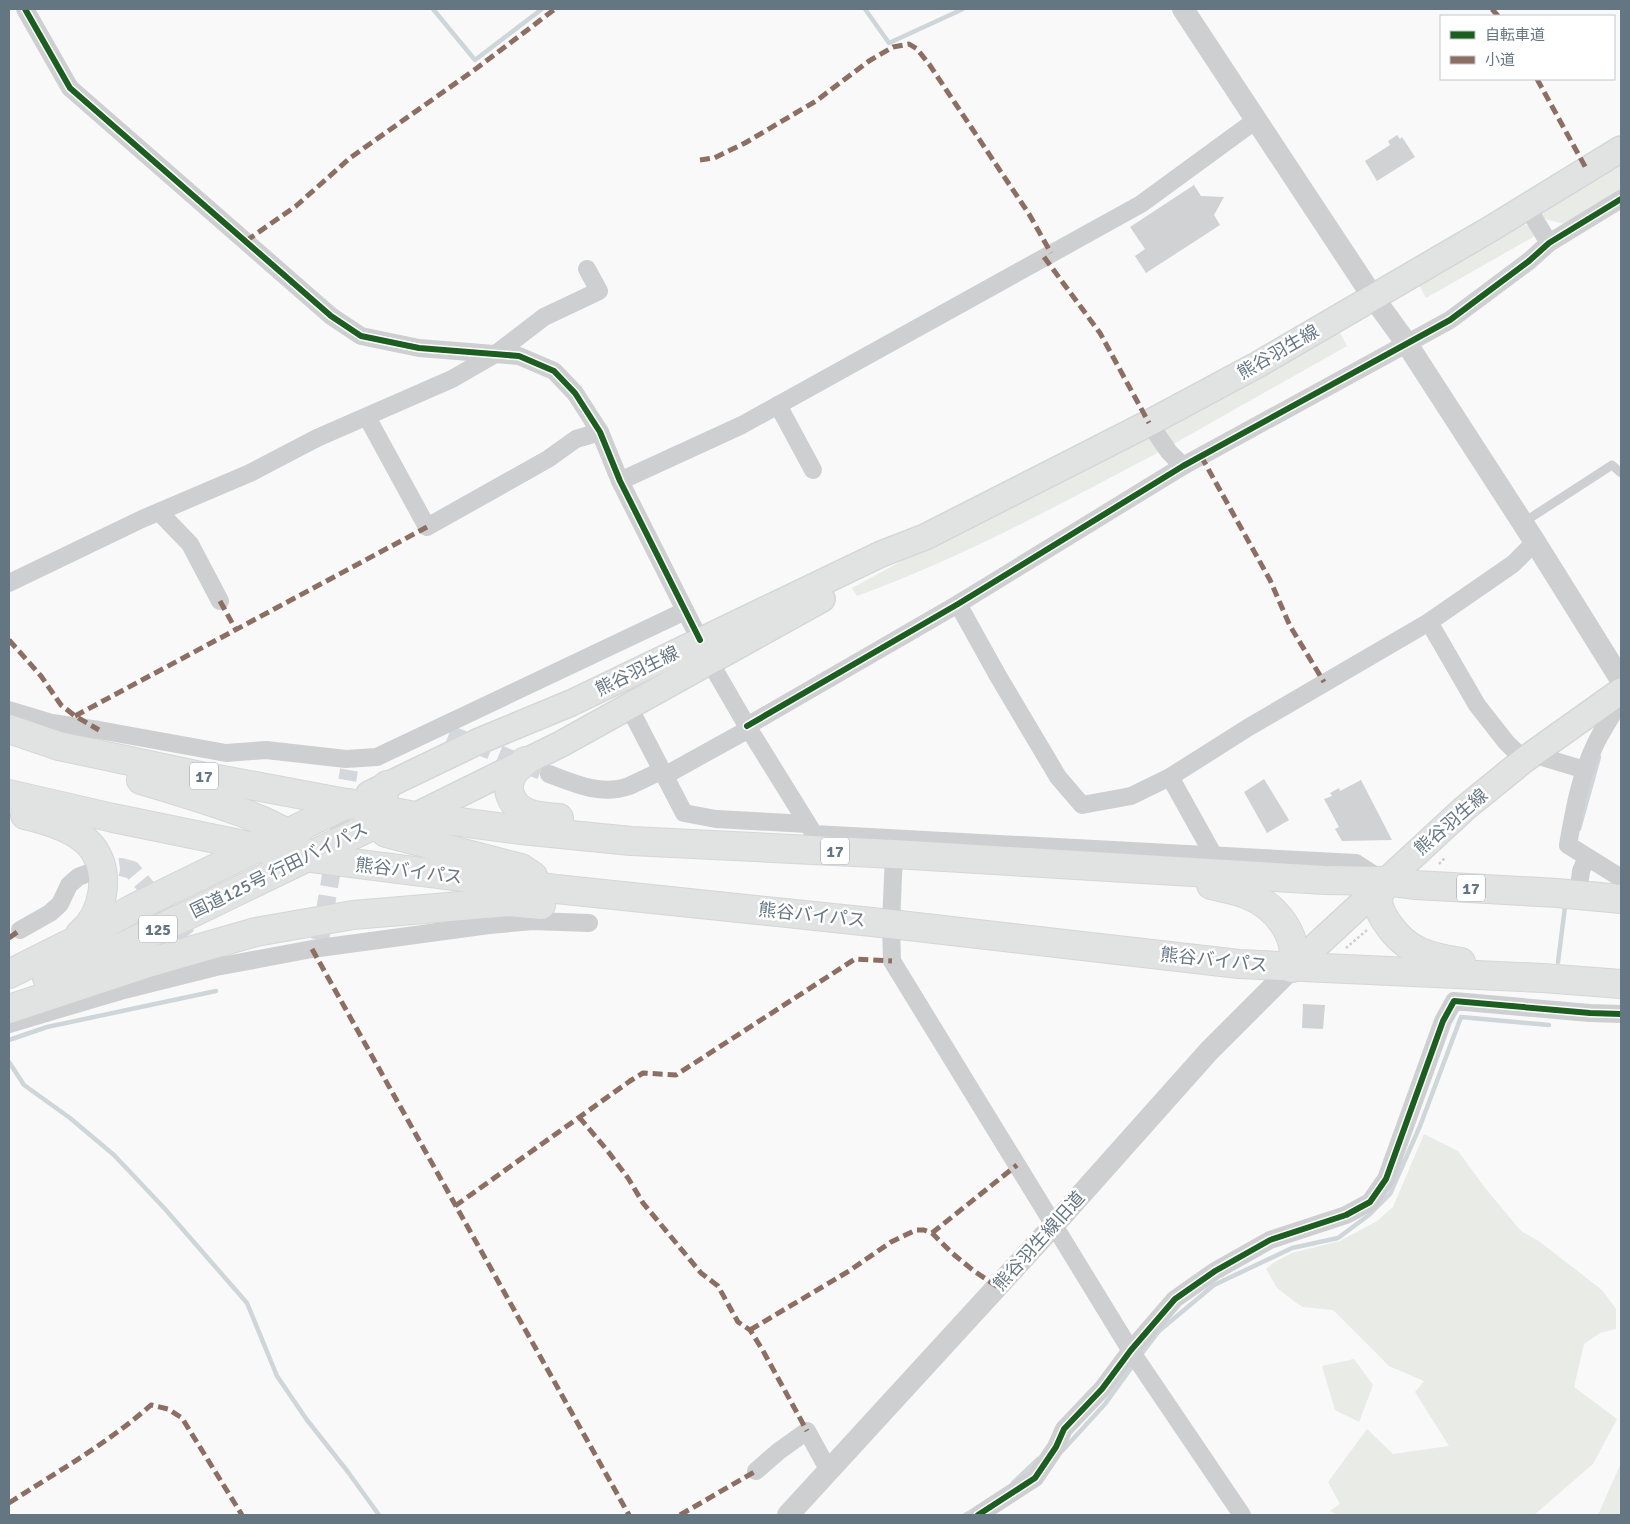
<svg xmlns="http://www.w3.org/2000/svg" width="1630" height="1524" viewBox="0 0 1630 1524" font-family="Signika,'Noto Sans JP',sans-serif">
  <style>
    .green { fill: #e8ebe6 }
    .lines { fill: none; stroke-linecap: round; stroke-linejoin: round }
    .stream { stroke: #ced6d9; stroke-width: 4.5 }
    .building { fill: #d0d2d3 }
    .minor-tunnel { stroke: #d4d8dc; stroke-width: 18; stroke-dasharray: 18 9; stroke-linecap: butt }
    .secondary-casing { stroke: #d5d6d7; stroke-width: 28 }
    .trunk-casing { stroke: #d5d6d6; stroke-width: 30 }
    .path { stroke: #cbcccd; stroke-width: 2.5; stroke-dasharray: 2.5 2.5; stroke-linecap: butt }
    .service { stroke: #cecfd0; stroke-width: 9 }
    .minor { stroke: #cecfd0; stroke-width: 18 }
    .tertiary { stroke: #cecfd0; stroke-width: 22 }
    .secondary { stroke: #e1e2e2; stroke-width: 25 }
    .trunk { stroke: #e1e2e2; stroke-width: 28 }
    .quiet { stroke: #8d6e63; stroke-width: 5; stroke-dasharray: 10 5; stroke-linecap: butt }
    .cycleway-casing { stroke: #fff; stroke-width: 9 }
    .cycleway { stroke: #1b5e20; stroke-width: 6 }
    .labels { text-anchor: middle; stroke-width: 5; stroke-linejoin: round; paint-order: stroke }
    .shield { fill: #fff; stroke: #939fa8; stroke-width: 1 }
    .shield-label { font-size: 16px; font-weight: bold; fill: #657683 }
    .street-label { font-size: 18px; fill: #657683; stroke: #fff }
  </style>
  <rect width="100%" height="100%" fill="#f9f9f9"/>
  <g class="green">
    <path d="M1621 158V190L1564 224 1542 218 1541 209Z"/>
    <path d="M1519 222 1531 227 1534 233 1533 237 1426 298 1418 283Z"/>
    <path d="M1339 331 1347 346 1170 446 1161 426 1250 384Z"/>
    <path d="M1148 434 1161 451C1062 503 963 558 857 596L852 588 929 546Z"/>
    <path d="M1424 1134 1458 1151 1485 1188 1521 1231 1540 1242 1602 1290 1616 1309V1329L1600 1333 1584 1344 1574 1387 1617 1419 1593 1464 1534 1515H1338L1330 1511 1340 1504 1328 1482 1367 1429 1393 1454 1449 1446 1415 1392 1424 1381 1389 1366 1333 1310 1303 1307 1295 1302 1277 1288 1266 1269 1273 1263 1292 1253 1340 1241 1377 1221 1393 1207Z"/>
    <path d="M1354 1359 1373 1385 1359 1422 1335 1410 1322 1366Z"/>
    <path d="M1621 1463V1515H1598Z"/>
  </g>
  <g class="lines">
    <g class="stream">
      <path d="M433 9 475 60 542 9"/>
      <path d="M865 9 889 43 963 9"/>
      <path d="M1579 829 1599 757"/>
      <path d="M1558 962 1565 907"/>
      <path d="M9 1040 47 1027 216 991"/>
      <path d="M9 1062 24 1085 70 1118 114 1155 165 1209 247 1303 277 1376 307 1420 348 1472 379 1515"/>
      <path d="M1140 1356 1159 1331 1214 1285 1292 1248 1338 1238 1369 1215 1390 1194 1420 1126 1461 1017 1549 1025"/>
      <path d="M1063 1450 1105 1404 1134 1364"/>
      <path d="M1013 1483 1038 1459"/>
      <path d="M965 1515 974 1510"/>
    </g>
  </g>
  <g class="building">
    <path d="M1397 135 1400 139 1402 137 1415 157 1377 181 1365 161 1390 145 1388 141Z"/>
    <path d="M1194 185 1201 196 1224 197 1214 215 1220 225 1146 273 1135 256 1145 249 1130 227Z"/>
    <path d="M1264 779 1289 820 1267 833 1244 792Z"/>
    <path d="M1361 780 1392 840 1342 841 1335 829 1339 827 1324 799 1332 796 1330 793 1339 788 1340 791Z"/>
    <path d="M1303 1004 1325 1005 1323 1029 1302 1028Z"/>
  </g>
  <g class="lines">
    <g class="minor-tunnel">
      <path d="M449 734 549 774"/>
      <path d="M93 871 121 867 132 870 202 954"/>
      <path d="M320 940 349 770"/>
    </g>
    <defs>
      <g id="secondary">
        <path d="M369 794 477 742 571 703 881 554 925 537 1149 423 1257 365 1492 228 1621 149"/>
        <path d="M415 816 561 744 822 599"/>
        <path d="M1292 968 1465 808 1524 760 1621 691"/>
      </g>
      <g id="trunk">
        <path d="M9 729 59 746 196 775 415 816 521 830 631 841 894 854 1325 880 1385 881 1416 885 1557 893 1621 899"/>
        <path d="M525 761C522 765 517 768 514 772 503 788 511 806 528 813 537 817 550 817 559 818"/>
        <path d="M141 780C175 790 208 800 241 812 260 820 280 827 296 840"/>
        <path d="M387 785 374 820 376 824 386 833 521 868 533 876"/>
        <path d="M9 794 113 818 304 857 556 889 891 924 1239 964 1543 978 1621 984"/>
        <path d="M25 815C47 820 76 828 91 846 112 873 104 914 80 934"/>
        <path d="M1385 881C1383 887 1379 893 1378 899 1378 909 1382 916 1388 924 1407 952 1429 957 1461 962"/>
        <path d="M1211 885C1223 888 1236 890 1248 895 1276 906 1301 937 1292 968"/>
        <path d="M9 974 67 945 132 909 349 803"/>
        <path d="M47 978 124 946 376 824 406 817"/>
        <path d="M9 1009 148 963 256 932 353 915 508 902 541 905"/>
      </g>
    </defs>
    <use href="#secondary" class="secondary-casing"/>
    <use href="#trunk" class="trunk-casing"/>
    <g class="path">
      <path d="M1439 864 1445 858"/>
      <path d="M1346 948 1367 930"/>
    </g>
    <path class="service" d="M1524 522 1612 465 1621 473"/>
    <g class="minor">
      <path d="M25 9 70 88 331 316 361 336 419 348 519 356 554 371 575 393 600 432 620 481 700 640"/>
      <path d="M1527 207 1549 243"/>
      <path d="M778 405 813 470"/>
      <path d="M367 417 427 527 548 459 576 439 600 432"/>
      <path d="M1149 423 1169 452 1183 466"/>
      <path d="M620 481 742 425 1141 204 1256 120"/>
      <path d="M159 512 190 544 220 601"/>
      <path d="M9 583 142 519 250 473 317 438 452 379 497 353 544 317 599 291 587 269"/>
      <path d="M958 604 998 676 1058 777 1082 805 1131 796 1170 777 1249 727 1429 622"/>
      <path d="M710 662 747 726 814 834 1356 863 1382 880"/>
      <path d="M1621 697C1614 714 1603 728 1595 745 1580 776 1574 811 1568 845L1621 878"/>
      <path d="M629 707 684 813 716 819 807 824"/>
      <path d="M9 710 52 723 99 730 226 753 266 750 346 759 377 757 685 611"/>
      <path d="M747 726 958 604 1183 466 1450 320 1529 261 1549 243 1621 199"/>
      <path d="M1532 754 1585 770"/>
      <path d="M1524 760 1506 742 1477 705 1429 622 1513 564 1535 542"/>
      <path d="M549 774C575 784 601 796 629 786 640 781 650 776 661 771"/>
      <path d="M664 776 749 729"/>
      <path d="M1170 777 1214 856"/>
      <path d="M894 854 891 924 892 961 1131 1351 1242 1515"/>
      <path d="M1578 895 1581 871 1587 857"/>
      <path d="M20 930 50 913 60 904 69 885 78 877 91 872"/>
      <path d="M9 1024 120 991 216 967 312 949 489 925 533 921 589 923"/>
      <path d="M756 1471 779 1451 807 1431 829 1471"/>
      <path d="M978 1515 1035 1478 1056 1447 1064 1429 1102 1389 1131 1350 1175 1299 1215 1271 1270 1240 1346 1215 1370 1202 1386 1179 1443 1021 1454 1001 1590 1013 1621 1014"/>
    </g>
    <g class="tertiary">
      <path d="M1183 9 1373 297 1407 344 1535 542 1621 680"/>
      <path d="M788 1515 1053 1226 1209 1051 1292 968"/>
    </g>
    <use href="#secondary" class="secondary"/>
    <use href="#trunk" class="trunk"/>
    <g class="quiet">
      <path d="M1492 9 1498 16"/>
      <path d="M1537 79 1587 170"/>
      <path d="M700 160 714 158 745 143 816 101 869 61 893 47 909 44 917 49 929 64 1029 214 1051 253"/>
      <path d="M246 241 296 206 350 158 477 68 555 9"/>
      <path d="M1044 257 1100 333 1149 423"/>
      <path d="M1201 456 1270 580 1290 626 1324 682"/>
      <path d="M220 601 236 630"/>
      <path d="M9 640 41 676 61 705 75 716 99 730"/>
      <path d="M75 716 427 527"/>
      <path d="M9 938 20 930"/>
      <path d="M312 949 629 1515"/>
      <path d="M579 1117 607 1150 628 1178 643 1203 701 1273 718 1286 738 1322 750 1330 762 1349 807 1431"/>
      <path d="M455 1206 630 1081 643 1073 676 1075 855 959 892 961"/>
      <path d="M932 1233 1017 1165"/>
      <path d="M750 1330 849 1271 891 1242 916 1230H924L932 1233 952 1253 974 1271 998 1287"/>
      <path d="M9 1503C57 1472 108 1443 151 1405L168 1409 182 1418 242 1515"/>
      <path d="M680 1515 756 1471"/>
    </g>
    <defs>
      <g id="cycleway">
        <path d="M25 9 70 88 331 316 361 336 419 348 519 356 554 371 575 393 600 432 620 481 700 640"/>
        <path d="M747 726 958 604 1183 466 1450 320 1529 261 1549 243 1621 199"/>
        <path d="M978 1515 1035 1478 1056 1447 1064 1429 1102 1389 1131 1350 1175 1299 1215 1271 1270 1240 1346 1215 1370 1202 1386 1179 1443 1021 1454 1001 1590 1013 1621 1014"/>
      </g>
    </defs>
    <use href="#cycleway" class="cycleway-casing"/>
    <use href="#cycleway" class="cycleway"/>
  </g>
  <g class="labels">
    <g class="shield">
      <rect x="190" y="762.5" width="28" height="27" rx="4"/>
      <rect x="821" y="837.5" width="28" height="27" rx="4"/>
      <rect x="1457" y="874.5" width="28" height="27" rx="4"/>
      <rect x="139" y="915.5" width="38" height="27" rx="4"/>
    </g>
    <g class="shield-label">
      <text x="204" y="782">17</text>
      <text x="835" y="857">17</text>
      <text x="1471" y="894">17</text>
      <text x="158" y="935">125</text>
    </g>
    <g class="street-label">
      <text transform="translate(1278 352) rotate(-30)" y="6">熊谷羽生線</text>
      <text transform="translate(637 671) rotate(-26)" y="6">熊谷羽生線</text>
      <text transform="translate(1451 822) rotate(-41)" y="6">熊谷羽生線</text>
      <text transform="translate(279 870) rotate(-26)" y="6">国道125号 行田バイパス</text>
      <text transform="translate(409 871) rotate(7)" y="6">熊谷バイパス</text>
      <text transform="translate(812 915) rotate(6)" y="6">熊谷バイパス</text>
      <text transform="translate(1214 960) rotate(6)" y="6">熊谷バイパス</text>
      <text transform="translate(1039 1241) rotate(-48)" y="6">熊谷羽生線旧道</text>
    </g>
  </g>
  <rect width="1630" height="1524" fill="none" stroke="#657683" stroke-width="20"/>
  <rect x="1440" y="15" width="175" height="65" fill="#ffffff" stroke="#c1c8cd"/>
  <rect x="1450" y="31" width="25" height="8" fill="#1b5e20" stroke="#c1c8cd"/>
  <text x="1485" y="40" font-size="15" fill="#657683">自転車道</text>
  <rect x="1450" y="56" width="25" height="8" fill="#8d6e63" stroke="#c1c8cd"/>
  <text x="1485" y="65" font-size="15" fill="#657683">小道</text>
</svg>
